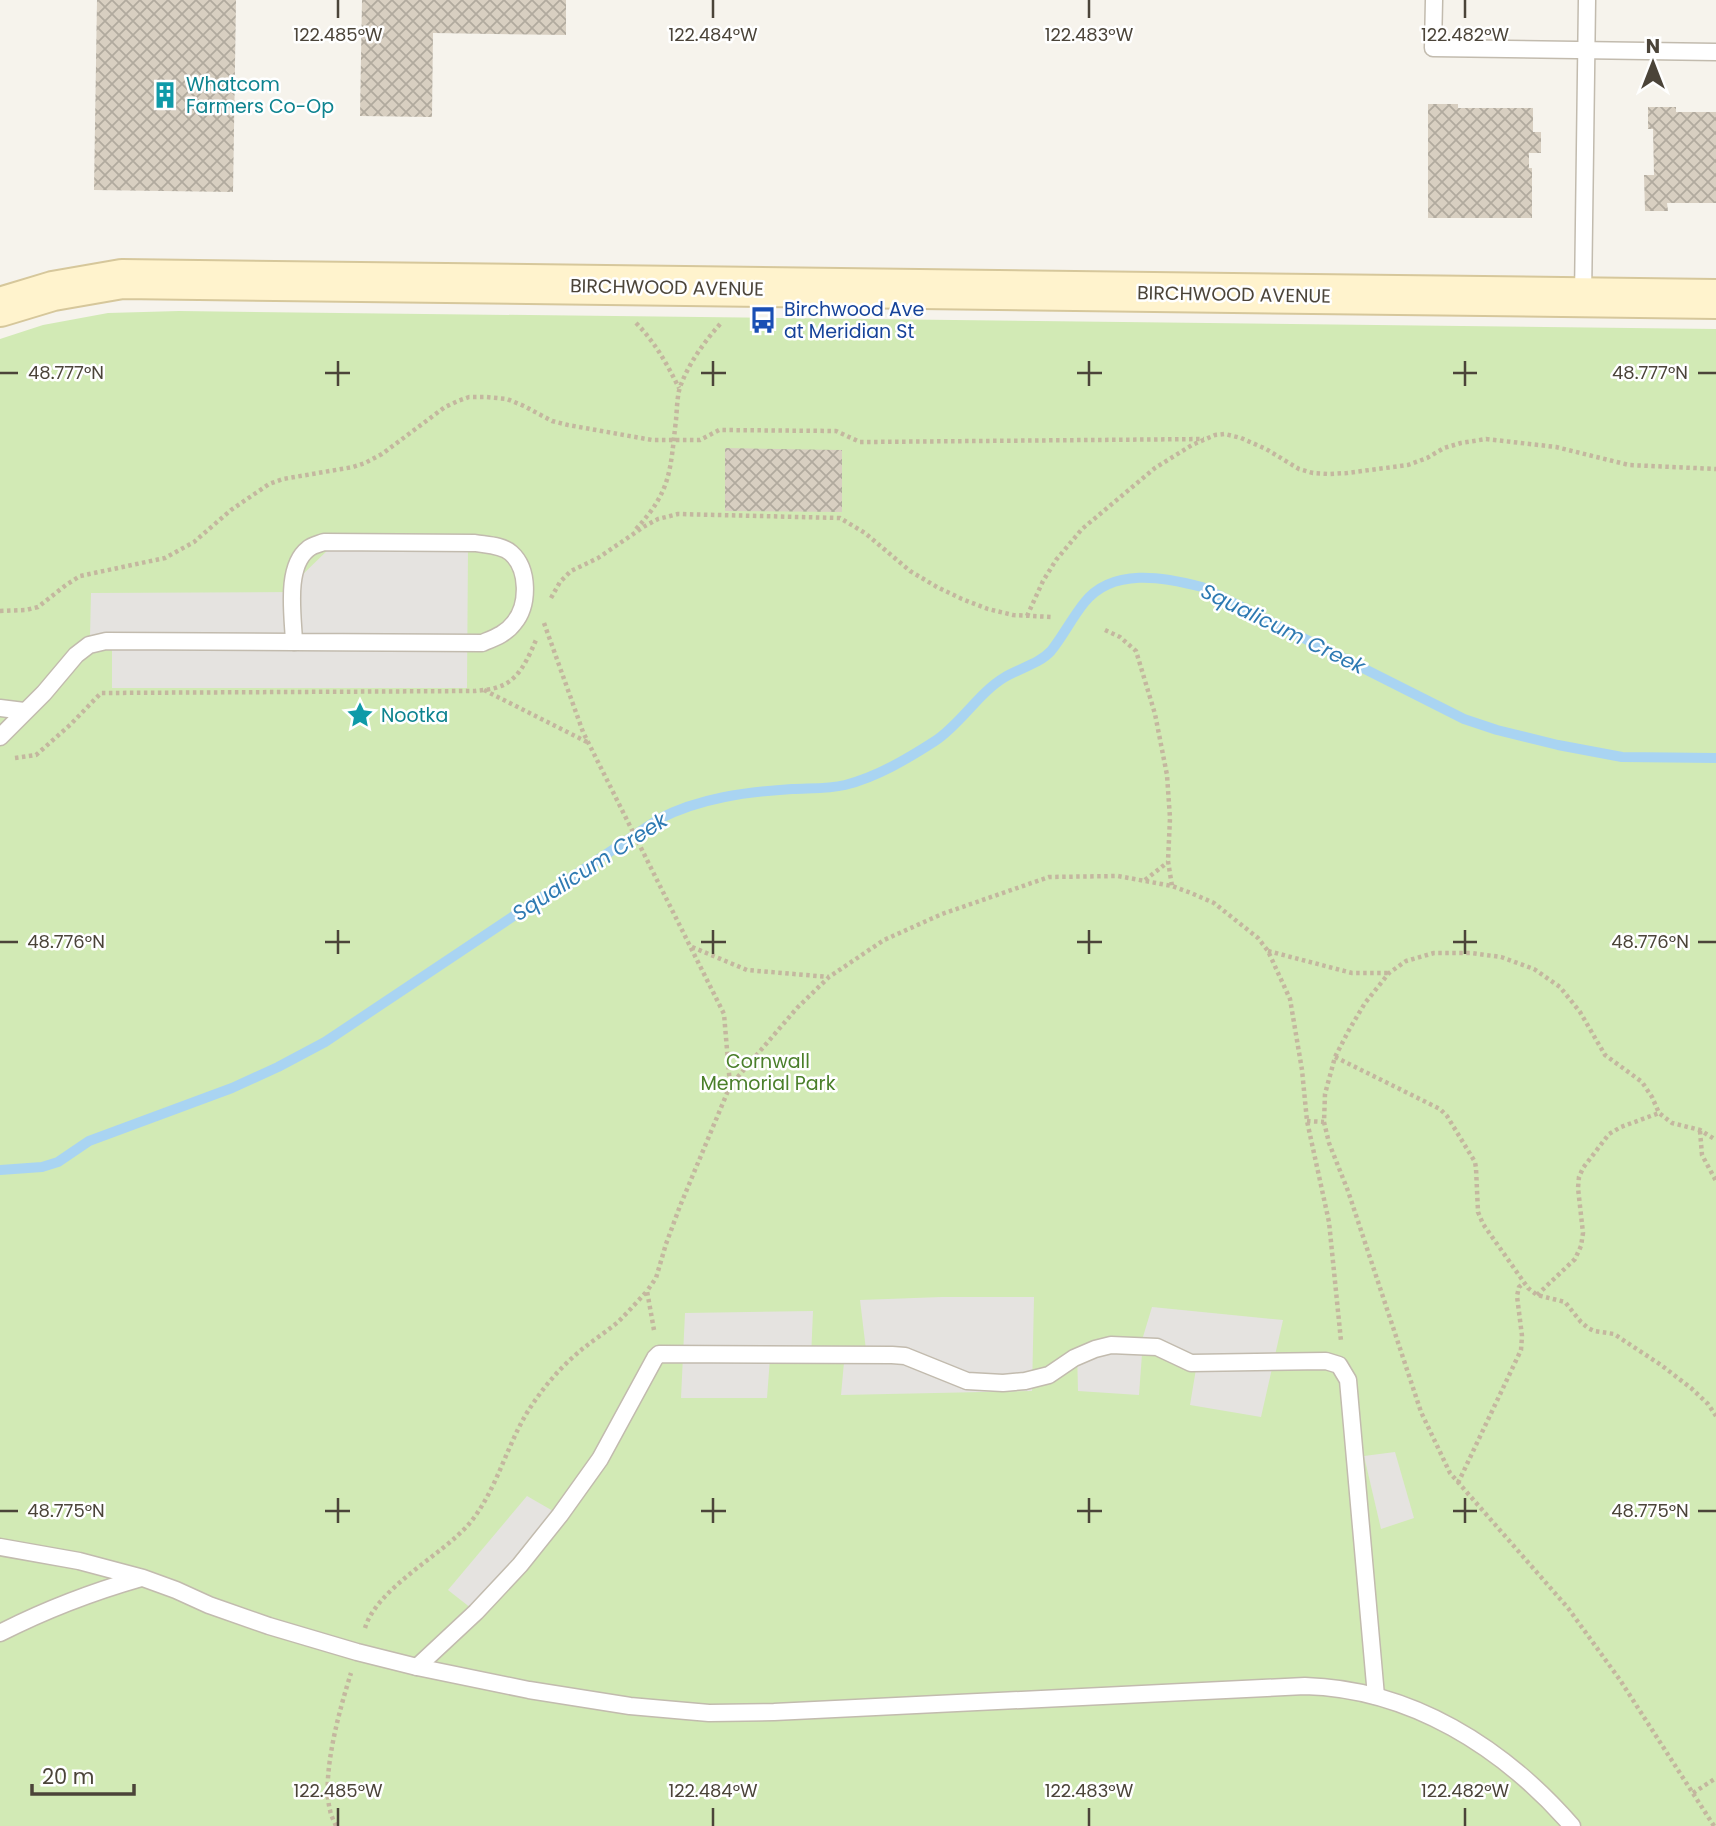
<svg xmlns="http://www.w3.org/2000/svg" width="1716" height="1826" viewBox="0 0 1716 1826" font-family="Poppins,sans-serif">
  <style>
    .park { fill: #d2eab5 }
    .parking { fill: #e5e3e0 }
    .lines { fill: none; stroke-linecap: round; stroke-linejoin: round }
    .stream { stroke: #a9d4f2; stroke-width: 10 }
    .building { fill: url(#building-cross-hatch) }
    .lane-casing { stroke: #c2bbae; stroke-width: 19 }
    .secondary-casing { stroke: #d6c79b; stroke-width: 42 }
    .path { stroke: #c4b79f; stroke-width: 4.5; stroke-dasharray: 3.5 3.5; stroke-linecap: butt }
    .lane { stroke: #fff; stroke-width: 16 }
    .secondary { stroke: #fff3cd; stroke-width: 38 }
    .ticks { fill: none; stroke: #4b4439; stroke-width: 2.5 }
    .labels { text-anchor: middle; stroke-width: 5; stroke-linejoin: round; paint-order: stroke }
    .culture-label { font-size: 19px; fill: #0d838f; stroke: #fff; text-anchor: start }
    .street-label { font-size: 19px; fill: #4b4439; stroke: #fff }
    .transit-label { font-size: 19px; fill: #164399; stroke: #fff; text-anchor: start }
    .park-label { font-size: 19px; fill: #4a7f2a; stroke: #fff }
    .water-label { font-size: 21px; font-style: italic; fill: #2e7ab2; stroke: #fff }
    .ticks-label { font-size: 18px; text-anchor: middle; fill: #4b4439; stroke: #fff; stroke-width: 5; stroke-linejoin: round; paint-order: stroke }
  </style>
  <defs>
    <pattern id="building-cross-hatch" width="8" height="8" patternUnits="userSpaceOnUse" patternTransform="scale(1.75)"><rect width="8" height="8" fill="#d8cfc1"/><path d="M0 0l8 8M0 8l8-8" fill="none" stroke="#b1aa9e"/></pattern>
  </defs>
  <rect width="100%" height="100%" fill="#f6f3ec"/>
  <path class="park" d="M179 311 1716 329V1826H0V339L43 325 108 313Z"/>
  <g class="parking">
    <path d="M332 546 468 547 467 688H112V637H90L91 593 300 592V577Z"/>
    <path d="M942 1297H1034L1032 1391 841 1395 845 1351 866 1350 860 1300Z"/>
    <path d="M1152 1307 1283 1320 1261 1417 1190 1405 1198 1357 1139 1350Z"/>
    <path d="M813 1311 811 1358H770L767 1398H681L685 1313Z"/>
    <path d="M1077 1350 1142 1354 1139 1395 1078 1391Z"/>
    <path d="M1395 1452 1414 1518 1381 1529 1364 1456Z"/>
    <path d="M527 1496 560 1515 476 1612 448 1590Z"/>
  </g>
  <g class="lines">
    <path class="stream" d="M0 1170 42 1167 58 1162 89 1141 232 1088 278 1067 325 1042 659 819C699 798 746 792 792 789 809 788 828 789 845 785 877 777 907 759 935 741 961 724 978 693 1005 677 1020 668 1039 664 1051 651 1063 636 1072 618 1084 603 1112 567 1164 577 1202 587L1464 719 1497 730 1558 745 1622 757 1716 758"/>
  </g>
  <g class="building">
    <path d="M97 0H236L233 192 94 190Z"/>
    <path d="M362 0H566V35L433 33 432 117 360 116Z"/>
    <path d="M1428 104H1458V108H1533V132H1541V153H1529V168H1532V218H1428Z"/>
    <path d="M1648 107H1676V112H1716V203H1667L1668 211H1645L1644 175H1654L1653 129H1648Z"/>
    <path d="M725 448 842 450V512L725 511Z"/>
  </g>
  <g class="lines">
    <defs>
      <g id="lane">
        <path d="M1434 0 1433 48 1716 52"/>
        <path d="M1583 298 1587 0"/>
        <path d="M324 542 475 543C486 545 502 545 511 553 529 569 529 605 514 623 506 634 494 638 482 643L294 642C293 615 285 567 308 549 312 545 319 544 324 542Z"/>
        <path d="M0 708 24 711"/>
        <path d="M0 737 44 693 76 655 89 645 106 641 294 642"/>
        <path d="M0 1547 79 1561 143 1578 176 1590 209 1605 269 1626 357 1652 417 1667 529 1690 630 1706 709 1713 774 1712 1305 1686C1411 1689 1503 1747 1572 1826"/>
        <path d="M0 1633C45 1610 92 1592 141 1578"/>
        <path d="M417 1667 476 1612 520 1565 560 1515 600 1459 655 1358 659 1354 892 1355 905 1356 967 1381 1003 1383 1025 1381 1049 1375 1074 1358 1095 1349 1111 1345 1157 1347 1191 1363 1326 1361 1339 1365 1348 1380 1376 1696"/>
      </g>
      <path id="secondary" d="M0 307 53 291 122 279 1716 299"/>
    </defs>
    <use href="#lane" class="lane-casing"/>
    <use href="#secondary" class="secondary-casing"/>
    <g class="path">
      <path d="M636 323C655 342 667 364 679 388"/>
      <path d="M636 529C672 490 670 470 676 420 677 409 677 397 680 387 689 363 704 342 721 323"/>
      <path d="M551 598 560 582 571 571 598 558 645 526 658 519 678 514 840 518 865 533 910 571 937 587 962 599 988 609 1013 615 1052 617"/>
      <path d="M0 611 26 610 38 607 66 585 80 576 165 558 194 542 231 510 269 484 283 479 353 467 365 463 382 454 445 407 458 401 469 397H486L507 399 524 406 552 421 568 425 652 440H700L719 430 836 431 860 442H865L1204 439"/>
      <path d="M1027 616 1043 581 1056 560 1082 529 1155 468 1192 445 1215 435 1225 434 1241 438 1266 449 1299 469 1313 473 1329 474 1347 473 1408 465 1427 458 1444 448 1461 443 1486 439 1556 447 1629 465 1716 469"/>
      <path d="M544 623 583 732 724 1014 730 1085"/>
      <path d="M1105 630 1120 637 1136 651 1155 714 1167 775 1170 818 1168 861 1172 886"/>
      <path d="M484 690 589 743"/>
      <path d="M15 758 36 755 70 725 101 693 475 691C482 690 490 690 498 687 519 681 528 658 536 640"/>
      <path d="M1145 880 1168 862"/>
      <path d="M692 947 747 970 829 977"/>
      <path d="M1268 951 1352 973H1388"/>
      <path d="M1335 1057 1440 1109 1447 1116 1475 1162 1476 1168 1478 1212 1483 1224 1528 1288 1537 1295 1565 1302 1581 1322 1588 1328 1594 1331 1614 1334 1661 1365 1691 1388 1708 1404 1716 1416"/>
      <path d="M1307 1121 1324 1122"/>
      <path d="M1700 1131 1702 1155 1716 1181"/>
      <path d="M1537 1295 1575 1259 1581 1246 1583 1233 1578 1188 1579 1177 1583 1168 1609 1134 1621 1127 1659 1113"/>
      <path d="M654 1330 647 1291 656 1278 666 1244 680 1206 730 1086 797 1008 829 977 884 940 942 914 1049 877 1118 876 1172 886 1191 893 1214 903 1258 938 1268 951 1290 999 1302 1070 1307 1121 1329 1222 1341 1341"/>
      <path d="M1458 1483 1521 1350 1522 1336 1517 1296 1519 1287 1524 1283"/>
      <path d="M365 1628C377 1588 441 1556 469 1524 499 1488 507 1440 534 1402 547 1383 562 1366 580 1351 592 1341 606 1332 618 1322 628 1312 638 1301 647 1291"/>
      <path d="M1693 1793 1716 1778"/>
      <path d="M336 1826C334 1821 331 1816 330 1810 321 1775 340 1708 351 1673"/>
      <path d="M1714 1826 1620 1680 1568 1608 1450 1473 1421 1412 1348 1191 1329 1143 1324 1122 1325 1094 1335 1057 1349 1030 1365 1003 1389 973 1406 961 1434 953H1471L1501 957 1534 969 1560 987 1580 1012 1605 1055 1642 1082 1652 1097 1659 1113 1672 1123 1700 1130 1716 1140"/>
    </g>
    <use href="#lane" class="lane"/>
    <use href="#secondary" class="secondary"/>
  </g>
  <path class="ticks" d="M338 0V18M713 0V18M1089 0V18M1465 0V18M338 361V386M713 361V386M1089 361V386M1465 361V386M0 373H18M325 373H350M701 373H726M1077 373H1102M1453 373H1477M1698 373H1716M338 930V954M713 930V954M1089 930V954M1465 930V954M0 942H18M325 942H350M701 942H726M1077 942H1102M1453 942H1477M1698 942H1716M338 1498V1523M713 1498V1523M1089 1498V1523M1465 1498V1523M0 1511H18M325 1511H350M701 1511H726M1077 1511H1102M1453 1511H1477M1698 1511H1716M338 1808V1826M713 1808V1826M1089 1808V1826M1465 1808V1826"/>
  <defs>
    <symbol id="building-bare" viewBox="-9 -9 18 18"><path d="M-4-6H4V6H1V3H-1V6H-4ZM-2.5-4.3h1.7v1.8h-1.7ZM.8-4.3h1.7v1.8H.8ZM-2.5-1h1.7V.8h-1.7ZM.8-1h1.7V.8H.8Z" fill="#0f9aa8" stroke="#fff" stroke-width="2.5" paint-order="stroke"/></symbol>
    <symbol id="bus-bare" viewBox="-9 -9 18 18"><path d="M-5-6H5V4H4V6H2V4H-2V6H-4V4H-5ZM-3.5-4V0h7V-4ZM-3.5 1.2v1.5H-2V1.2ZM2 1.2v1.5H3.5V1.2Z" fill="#1a4fb4" stroke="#fff" stroke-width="2.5" paint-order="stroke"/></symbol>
    <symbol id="sight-bare" viewBox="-9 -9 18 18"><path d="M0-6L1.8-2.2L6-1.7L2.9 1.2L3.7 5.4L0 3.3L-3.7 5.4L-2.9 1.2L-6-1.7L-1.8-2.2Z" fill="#0f9aa8" stroke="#fff" stroke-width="2.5" paint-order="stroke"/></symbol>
  </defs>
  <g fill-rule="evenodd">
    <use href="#building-bare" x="146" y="76" width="38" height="38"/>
    <use href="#bus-bare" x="744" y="301" width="38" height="38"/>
    <use href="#sight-bare" x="341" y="696" width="38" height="38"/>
  </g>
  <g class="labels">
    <g class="culture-label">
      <text x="186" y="91">Whatcom<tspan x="186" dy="22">Farmers Co-Op</tspan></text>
      <text x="381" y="722">Nootka</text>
    </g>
    <g class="street-label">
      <text transform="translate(667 287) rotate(1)" y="7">BIRCHWOOD AVENUE</text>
      <text transform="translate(1234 294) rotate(1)" y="7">BIRCHWOOD AVENUE</text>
    </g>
    <g class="transit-label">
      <text x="784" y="316">Birchwood Ave<tspan x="784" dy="22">at Meridian St</tspan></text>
    </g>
    <g class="park-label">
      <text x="768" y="1068">Cornwall<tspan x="768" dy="22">Memorial Park</tspan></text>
    </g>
    <g class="water-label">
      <text transform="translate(1283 629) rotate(26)" y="7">Squalicum Creek</text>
      <text transform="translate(590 867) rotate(-33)" y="7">Squalicum Creek</text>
    </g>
  </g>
  <g class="ticks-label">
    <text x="338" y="41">122.485°W</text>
    <text x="713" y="41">122.484°W</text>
    <text x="1089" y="41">122.483°W</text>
    <text x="1465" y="41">122.482°W</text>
    <text x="66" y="379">48.777°N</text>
    <text x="1650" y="379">48.777°N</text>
    <text x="66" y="948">48.776°N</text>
    <text x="1650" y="948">48.776°N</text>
    <text x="66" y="1517">48.775°N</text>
    <text x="1650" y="1517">48.775°N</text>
    <text x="338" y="1797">122.485°W</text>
    <text x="713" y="1797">122.484°W</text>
    <text x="1089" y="1797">122.483°W</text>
    <text x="1465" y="1797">122.482°W</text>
  </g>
  <g transform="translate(1653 63)" stroke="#ffffff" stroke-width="5" paint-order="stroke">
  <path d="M0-5L12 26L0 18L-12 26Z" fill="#4b4439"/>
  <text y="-10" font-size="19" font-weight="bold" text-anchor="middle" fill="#4b4439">N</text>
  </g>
  <path d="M32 1784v10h102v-10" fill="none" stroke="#4b4439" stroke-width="3.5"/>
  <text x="42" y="1784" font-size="21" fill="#4b4439" stroke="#ffffff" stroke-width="5" paint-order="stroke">20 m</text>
</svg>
